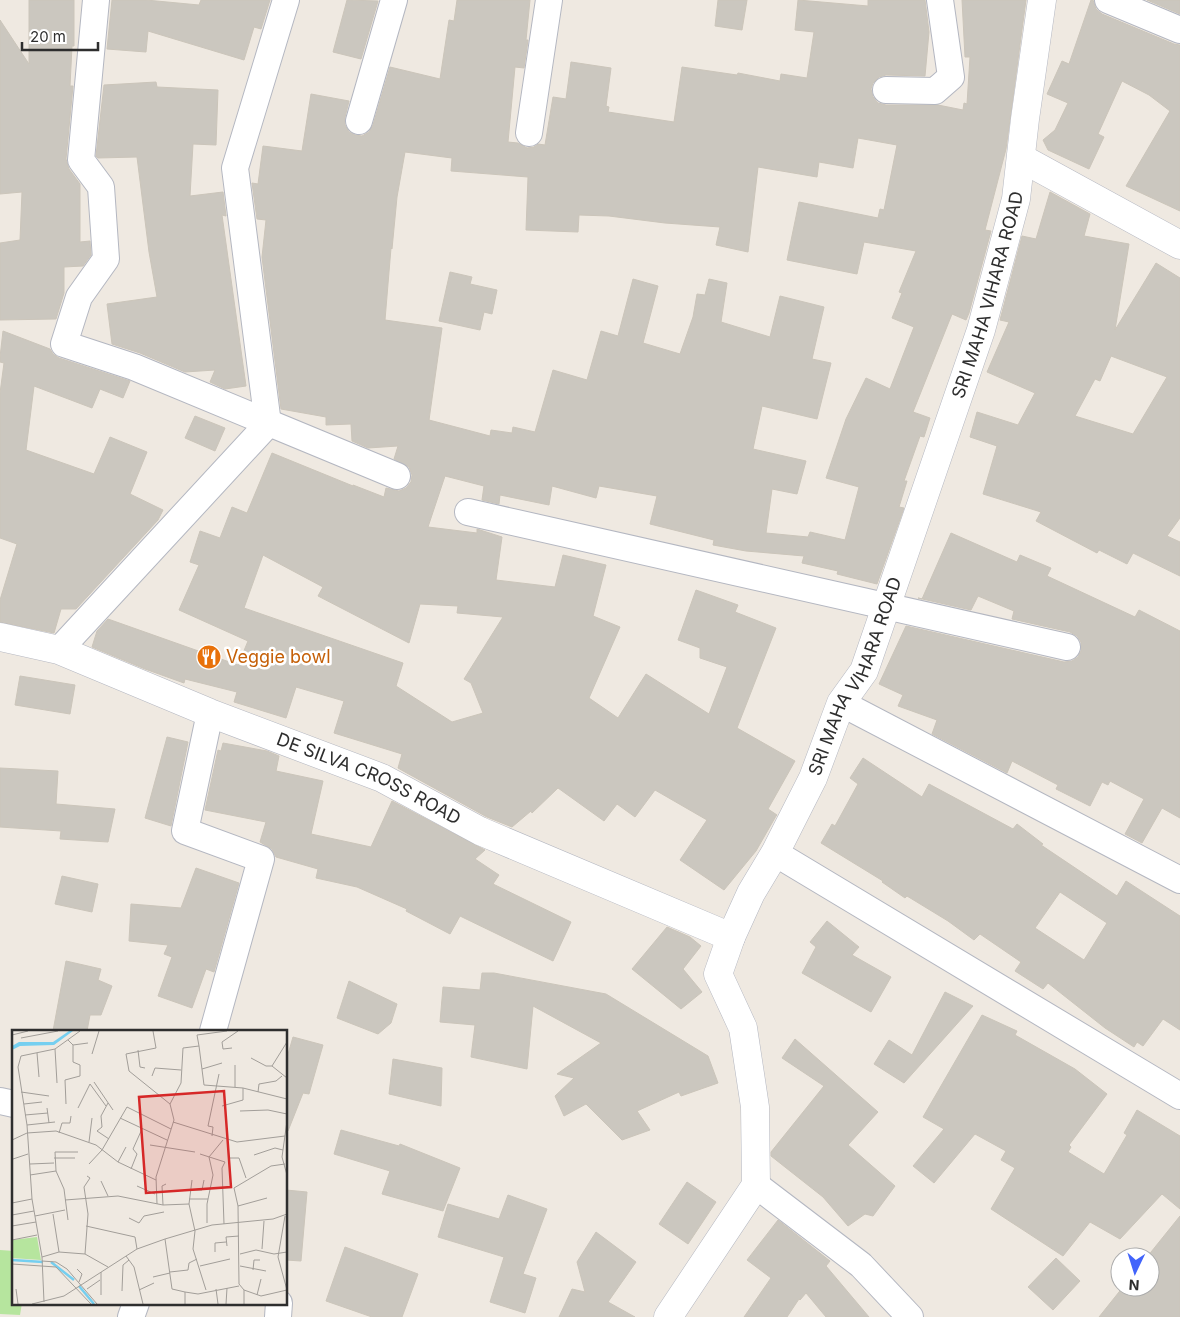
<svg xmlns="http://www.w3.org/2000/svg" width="1180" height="1317" viewBox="0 0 1180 1317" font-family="Inter,sans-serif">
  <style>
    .green { fill: #b6e59e }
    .building { fill: #cbc7bf; stroke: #cbc5ba; fill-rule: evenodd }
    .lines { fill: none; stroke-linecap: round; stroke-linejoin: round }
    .minor-casing { stroke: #b4b7c1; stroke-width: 28 }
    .tertiary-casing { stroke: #b4b7c1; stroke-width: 29 }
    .minor { stroke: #fff; stroke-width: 26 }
    .tertiary { stroke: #fff; stroke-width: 28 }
    .labels { text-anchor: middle; stroke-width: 5; stroke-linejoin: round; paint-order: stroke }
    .street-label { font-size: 18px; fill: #2e2e2e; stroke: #fff }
    .food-label { font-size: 18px; fill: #c56008; stroke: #fff; text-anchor: start }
    .inset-river { fill: none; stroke: #75cff0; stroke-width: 2.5 }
    .inset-road { fill: none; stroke: #a29e99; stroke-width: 1 }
    .view { fill: #d62828; fill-opacity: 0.15; stroke: #d62828; stroke-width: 2.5 }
    .inset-edge { fill: none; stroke: #2e2e2e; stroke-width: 2.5 }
  </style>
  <rect width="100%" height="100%" fill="#efe9e1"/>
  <path class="green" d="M0 1250 14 1251V1303H22L20 1315 0 1314Z"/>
  <g class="building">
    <path d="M29 0H74V46H72L70 86H73L66 159 69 169 80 184V242L90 241 91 255 83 266 64 267V293L56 319 0 320V243L20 240 22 192 0 194V20L29 64Z"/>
    <path d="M112 0H146L199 5 201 0H270L261 29 254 27 244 60 148 31 146 52 107 49Z"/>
    <path d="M347 0 378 1 361 59 333 52Z"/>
    <path d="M457 0H530L526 40H528L524 68 515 67 508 142 518 143 527 148 534 147 538 144 545 145 553 97 566 99 571 62 611 68 606 106 609 107 608 112 674 122 682 67 737 75 738 73 780 81 781 74 807 78 814 32 795 30 798 0 868 6V0H925L929 32 925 76 886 75 879 77 873 83 871 89 873 97 878 103 886 105H938L963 110 964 103 967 104 970 57H965L962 0H1026L1006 149 985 230 991 231 969 313 966 320 952 314 913 412 930 418 924 437 920 436 904 481H907L899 507 904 508 877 584 837 574 838 571 802 563 804 556 746 551 713 545 714 540 650 524 657 496 599 486 596 498 552 486 549 505 500 495 499 504 482 500 484 486 445 476 428 527 477 533V529L502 537 496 580 555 587 563 555 606 565 593 616 620 627 589 698 618 718 646 674 709 714 727 667 700 658V648L678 640 696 590 738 605 735 612 776 628 737 728 795 761 768 809 777 815 776 816 756 851 724 890 680 860 707 820 655 790 635 817 617 804 604 821 558 788 532 813 531 811 512 827 487 817 405 772 398 768 402 754 334 733 344 701 296 687 286 718 234 702 237 692 185 679 184 683 145 669 92 647 97 631 108 619 238 665 248 641 179 610 199 565 190 562 200 531 220 538 232 507 247 513 272 453 353 486V485L384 497 386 488 399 491 406 488 411 482 412 475 409 467 394 459 398 446 368 448 352 441 351 424 326 425V417L281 409 262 257 266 220 257 219 252 183 258 184 263 146 302 151 311 94 349 101 345 117V125L349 132 355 135 362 136 369 132 373 125 390 67 440 79 449 20 454 21ZM858 138 897 145 884 210 880 209 878 218 799 202 787 260 857 274 864 242 916 251 899 292 902 293 892 318 914 327 890 389 866 378 846 419 826 478 859 487 845 540 810 532 808 537 766 533 772 489 797 494 806 461 753 449 762 406 817 419 831 363 812 359 824 307 780 296 770 337 721 322 727 283 709 279 705 295 697 294 693 317 680 354 643 343 658 286 633 279 618 336 601 331 587 380 553 370 535 432 513 427 512 433 491 430 490 436 429 420 442 328 385 320 391 248 392 249 397 197 405 152 452 158 451 171 528 177 526 230 578 232 579 215 609 216 665 223 720 227 716 245 748 252 758 167 817 177 819 162 853 168ZM263 555 323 587 318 596 409 643 420 604 458 606 457 613 503 617 464 679 471 683 483 713 452 722 396 686 403 663 244 608Z"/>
    <path d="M718 0H747L742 30 715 26Z"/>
    <path d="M1091 0H1093L1096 9 1102 14 1174 44 1180 45V211L1126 186 1170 111 1149 95 1122 81 1098 134 1104 137 1089 169 1048 150 1043 140 1055 130 1068 103 1047 94 1062 61 1069 64Z"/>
    <path d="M1147 0H1180V14Z"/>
    <path d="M156 82 157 87 218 90 216 145 193 144 190 196 223 192 226 216 222 215 246 386 225 389 210 382 215 370 185 372 140 353 112 344 107 304 157 297 149 252 137 157 98 158 96 156 104 85Z"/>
    <path d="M1050 192 1090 214 1084 236 1129 244 1115 330 1156 263 1180 278V518L1167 536 1180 542V576L1133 553 1127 564 1099 550 1097 553 1036 521 1041 512 983 494 997 446 970 437 977 412 1018 425 1035 393 987 372 1009 322 1000 320 1022 236 1036 239ZM1111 356 1167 377 1133 434 1075 416 1095 379 1100 381Z"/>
    <path d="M450 272 472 277 470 284 497 290 492 314 484 312 480 330 439 321Z"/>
    <path d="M3 331 50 349 53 354 59 358 130 381 123 398 100 389 92 408 34 386 26 450 94 474 110 437 147 452 130 494 163 510 158 520 76 609H61L54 633 0 622V600L17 544 0 538V393L4 363 0 362V357Z"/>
    <path d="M195 416 225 428 215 451 185 438Z"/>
    <path d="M951 533 1017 562 1020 555 1051 568 1047 576 1135 617 1139 610 1180 631V818L1162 808 1142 843 1125 834 1144 799 1110 781 1108 785 1102 782 1090 806 1056 789 1058 785 1012 761 1007 773 932 734 937 720 898 706 903 695 879 684 906 626 1064 662 1072 661 1078 657 1081 651V642L1077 636 1070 632 1012 619 1014 611 978 596 971 610 918 598 922 599Z"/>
    <path d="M20 676 75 685 70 714 15 705Z"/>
    <path d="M167 737 188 742 171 826 145 818Z"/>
    <path d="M223 743 267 751 279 756 276 771 323 781 311 834 371 847 392 801 485 850 475 859 499 875 493 884 571 922 553 961 460 916 450 934 406 911 407 909 357 887 316 878 318 869 276 857 272 849 260 842 266 822 205 810 218 750 221 751Z"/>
    <path d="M863 758 922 797 929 784 1013 829 1017 824 1043 844 1041 845 1117 896 1126 881 1180 916V1030L1163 1019 1143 1046 1137 1042 1134 1047 1105 1028 1048 983 1043 989 1015 971 1021 962 980 934 974 940 948 921 907 896 905 898 882 882 883 881 821 843 832 824 835 826 858 784 850 778ZM1060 892 1107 923 1084 960 1035 928Z"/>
    <path d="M0 768 58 771 56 804 115 809 108 842 60 839 61 831 0 827Z"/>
    <path d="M196 868 239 883 214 972 206 969 192 1008 158 996 172 957 164 954 168 945 129 941 131 904 181 908Z"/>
    <path d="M62 876 98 884 92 912 55 904Z"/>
    <path d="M827 921 859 947 852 955 891 977 871 1012 802 973 816 947 810 942Z"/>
    <path d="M667 927 690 937 701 946 683 969 702 992 681 1009 632 969Z"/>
    <path d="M66 961 101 969 98 980 112 986 101 1015H90L87 1031H53Z"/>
    <path d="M482 973H494L606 994 708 1056 718 1083 681 1096 679 1092 637 1111 650 1130 622 1140 586 1104 564 1116 555 1096 574 1078 557 1074 601 1043 533 1006 527 1069 471 1057 475 1025 440 1022 443 987 480 990Z"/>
    <path d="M349 981 397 1004 391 1023 378 1034 337 1018Z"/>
    <path d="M945 992 973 1006 904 1083 874 1064 889 1040 912 1055Z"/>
    <path d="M982 1015 1017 1031 1015 1035 1075 1069 1107 1094 1069 1145 1071 1147 1068 1152 1104 1174 1127 1135 1124 1133 1137 1110 1180 1136V1209L1162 1194 1120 1239 1090 1222 1063 1256 991 1209 1015 1168 1001 1160 1006 1151 975 1134 934 1183 913 1166 944 1129 923 1117Z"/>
    <path d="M293 1037 323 1045 309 1094 303 1093 288 1131H286V1061Z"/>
    <path d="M795 1039 878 1112 848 1145 895 1186 873 1216 865 1214 848 1226 823 1197 771 1156V1152L824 1086 782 1058Z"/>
    <path d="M393 1059 442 1068 441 1106 389 1094Z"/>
    <path d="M341 1130 399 1146 400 1144 460 1168 443 1211 382 1194 390 1171 334 1154Z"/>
    <path d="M687 1182 716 1202 688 1244 659 1224Z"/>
    <path d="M286 1190 307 1192 301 1261 286 1260Z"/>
    <path d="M508 1195 547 1209 523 1274 536 1278 525 1313 490 1302 504 1257 438 1237 448 1204 499 1219Z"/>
    <path d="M1180 1216V1317H1099L1123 1287H1150V1257H1147Z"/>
    <path d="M778 1220 830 1261 826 1266 869 1317H826L806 1293 800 1300 799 1299 787 1317H744L771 1278 747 1260Z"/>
    <path d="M596 1232 636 1262 608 1302 635 1317H559L572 1289 585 1292 577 1262Z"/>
    <path d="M345 1247 418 1274 402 1317H372L326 1301Z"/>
    <path d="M1056 1258 1080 1281 1053 1310 1028 1287Z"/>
  </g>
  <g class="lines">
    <defs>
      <g id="minor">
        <path d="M96 0 81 160 101 187 106 259 79 297 64 344 134 367 397 476"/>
        <path d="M1108 0 1180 30"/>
        <path d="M886 90 935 91 951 77 940 0"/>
        <path d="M359 121 394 0"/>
        <path d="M529 133 549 0"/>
        <path d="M468 512 1067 647"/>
        <path d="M59 650 268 424 235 168 286 0"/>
        <path d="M841 703 1180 880"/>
        <path d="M210 713 185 831 261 859 213 1031"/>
        <path d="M775 853 1180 1096"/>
        <path d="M0 1101 14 1104"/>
        <path d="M756 1185 861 1265 910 1317"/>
        <path d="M131 1317 136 1303"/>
        <path d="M278 1317 279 1303"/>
      </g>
      <g id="tertiary">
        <path d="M1021 158 1180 245"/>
        <path id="s1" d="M0 637 59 650 210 713 382 778 480 831 731 937"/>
        <path id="s2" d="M668 1317 756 1185 755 1107 743 1028 718 974 731 937 751 893 775 853 813 778 841 703 864 671 981 330 1016 199 1025 119 1042 0"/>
      </g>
    </defs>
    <use href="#minor" class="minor-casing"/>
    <use href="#tertiary" class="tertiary-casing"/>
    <use href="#minor" class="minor"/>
    <use href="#tertiary" class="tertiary"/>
  </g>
  <defs>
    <symbol id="restaurant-disc" viewBox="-11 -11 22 22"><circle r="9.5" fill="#e8710a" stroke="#fff"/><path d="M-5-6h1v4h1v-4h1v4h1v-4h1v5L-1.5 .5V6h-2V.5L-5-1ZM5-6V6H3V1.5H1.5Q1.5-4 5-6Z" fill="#fff"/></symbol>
  </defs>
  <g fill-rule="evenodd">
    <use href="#restaurant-disc" x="195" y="643" width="28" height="28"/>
  </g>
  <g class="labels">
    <g class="street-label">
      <text dy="6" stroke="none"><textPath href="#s2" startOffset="1110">SRI MAHA VIHARA ROAD</textPath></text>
      <text dy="6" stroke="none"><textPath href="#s2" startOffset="705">SRI MAHA VIHARA ROAD</textPath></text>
      <text dy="6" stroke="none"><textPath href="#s1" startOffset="396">DE SILVA CROSS ROAD</textPath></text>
    </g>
    <g class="food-label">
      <text x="226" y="663">Veggie bowl</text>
    </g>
  </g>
  <g transform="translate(12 1030)">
    <rect width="275" height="275" fill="#efe9e1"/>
    <path d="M25 207 29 230 0 228V210Z" fill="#b6e59e"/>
    <path d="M57 1H61L42 15 8 16 0 20V16L7 12H41Z" fill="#75cff0"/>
    <path class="inset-river" d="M0 230 31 232M39 232 62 250M67 256 82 274"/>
    <path class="inset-road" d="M141 1 144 18 114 24 117 41 158 74M0 5 16 1M9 8 46 1M275 12 260 36 275 48M61 15 76 13M187 16 192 55 231 58 275 69M220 18 211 19 210 12 226 1M43 19 45 53M126 20 128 37 133 38M25 23 27 47M80 24 87 1M239 28 254 36H260M223 35V57M190 39 210 33M140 46 143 38 169 40M82 52 101 80M9 62 37 66M246 62 247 54 264 51 270 46M96 73 89 86 90 97 85 101 97 109M12 74 30 72M54 74 53 50 68 46V35L61 32V15L56 10M210 76 231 70V58M35 78 37 93M66 78 78 54 94 76M228 81 256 80 275 84M13 85 36 83M108 88 155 110M275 91 270 127 275 145M161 92 225 112 273 106M15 95 43 92M47 103 50 93H58L59 86M200 106 201 97 196 96 207 44M0 110 15 103 44 101 84 115 106 132 144 150M77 112 80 88M138 115 183 122M0 117V151M188 124 213 132 210 138 212 194M242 125 263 118 271 120M42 128H63M218 128H227L234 148M1 129 16 124M106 132 114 117M18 134 42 133M77 134 90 120 115 77 159 99M119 139 125 124 121 119 130 99M44 141 43 122H66M18 145 44 141 52 159 56 190M180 150 177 174 183 201 181 219 194 260M89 151 96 166M125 156 143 164M179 160H190L192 150M177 169H196M53 170 106 166 151 175 177 174M0 173 20 169M145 174 144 147 162 90 158 74 169 53 171 18 187 16 185 5 215 1M151 175 150 156 154 154M226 176 255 168M41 184 47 222M0 185 22 181M23 186 53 180M273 186 266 227 275 260M117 188 127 193 132 186 152 182M195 193V174L201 145 197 127 211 110M0 196 24 192M74 196 123 207 125 219M153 209 160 259 173 262V274M0 210 25 205M215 216 214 207 227 206M250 219 252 191M203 222V213L214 212M73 224 76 184 72 157 78 148 75 146M228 224 244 220 262 224 275 222M114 226 122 237 131 274M30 227 47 222 73 224 96 237M30 231 44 232 55 239 85 274M0 234 44 237 79 274M188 236 218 229M228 236 254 241M65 239 70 244 67 252M241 240 242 230H248M158 242 176 240 177 233 185 229M141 247 158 243M4 259 6 274M75 259 88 250M204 259 206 274M127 260 142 253M232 260 249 266 275 260M110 261 111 235 117 230M173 262 186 264 227 256M89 265V242M245 265 249 249M32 272 30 227 20 169 15 95 6 37 9 26 43 19 68 1M20 274 52 266 125 219 153 209 200 195 261 189 275 184M214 274 215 258M232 274V260L227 254 226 176 222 158 259 136 273 134"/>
    <path class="view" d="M212 61 219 157 134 163 127 67Z"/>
    <rect width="275" height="275" class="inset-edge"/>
  </g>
  <g transform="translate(1135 1272) rotate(184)"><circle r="24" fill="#ffffff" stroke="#ababab"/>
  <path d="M0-4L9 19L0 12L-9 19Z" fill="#4264fb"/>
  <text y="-8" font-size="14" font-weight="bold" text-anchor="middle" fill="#2e2e2e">N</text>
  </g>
  <path d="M22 42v8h76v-8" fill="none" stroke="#2e2e2e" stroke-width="2.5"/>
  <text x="30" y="42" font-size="15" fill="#2e2e2e" stroke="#ffffff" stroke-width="4" paint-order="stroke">20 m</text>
</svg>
